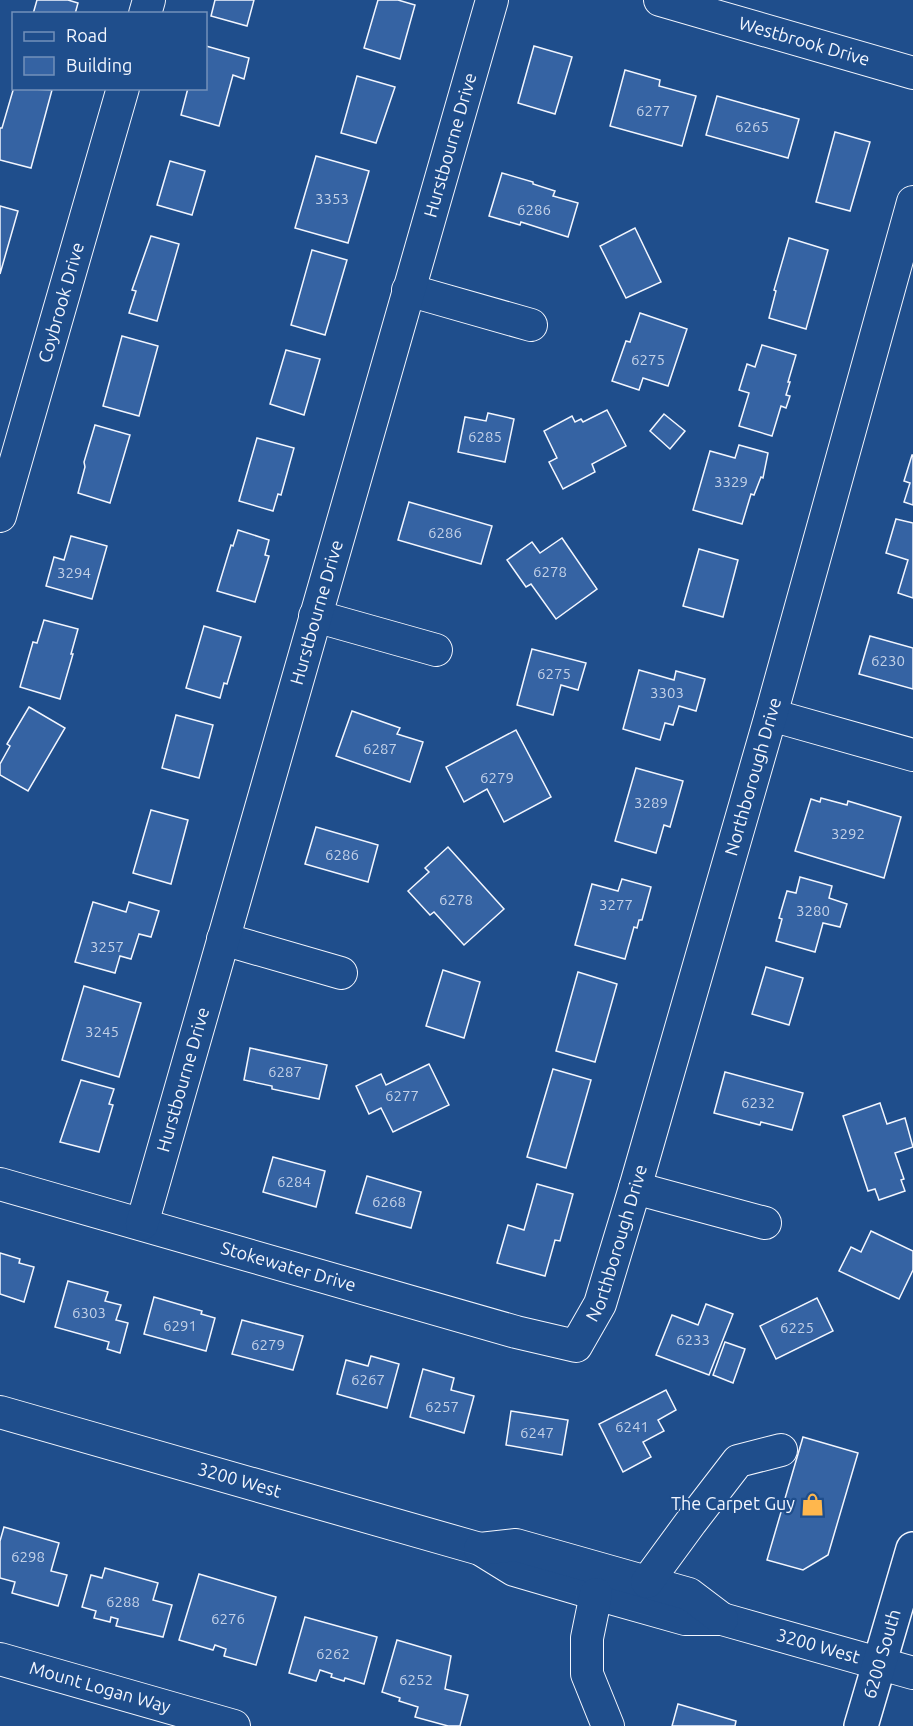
<svg xmlns="http://www.w3.org/2000/svg" width="913" height="1726" viewBox="0 0 913 1726" font-family="Ubuntu,sans-serif">
  <style>
    .building { fill: #3563a3; stroke: #f2f6ff; stroke-width: 1.5 }
    .lines { fill: none; stroke-linecap: round; stroke-linejoin: round }
    .minor-casing { stroke: #f2f6ff; stroke-width: 34 }
    .major-casing { stroke: #f2f6ff; stroke-width: 36 }
    .minor { stroke: #1f4e8c; stroke-width: 32 }
    .major { stroke: #1f4e8c; stroke-width: 33 }
    .labels { text-anchor: middle; stroke-width: 4.5; stroke-linejoin: round; paint-order: stroke }
    .number-label { font-size: 15px; fill: #c3d1e8 }
    .street-label { font-size: 18px; fill: #f2f6ff; stroke: #1f4e8c }
    .poi-label { font-size: 18px; fill: #f2f6ff; stroke: #1f4e8c; text-anchor: end }
  </style>
  <rect width="100%" height="100%" fill="#1f4e8c"/>
  <g class="building">
    <path d="M37 0H68L78 3 75 14H33Z"/>
    <path d="M215 0H254L247 26 211 16Z"/>
    <path d="M378 0H398L415 5 400 59 364 48Z"/>
    <path d="M206 46 249 58 244 79 233 75 219 126 181 115 188 88H206Z"/>
    <path d="M534 46 572 57 555 114 518 103Z"/>
    <path d="M625 70 660 80 659 86 696 96 682 146 610 126Z"/>
    <path d="M357 76 395 87 376 143 341 133Z"/>
    <path d="M14 87V88L52 90 31 168 0 160V128H2Z"/>
    <path d="M717 96 799 119 788 158 706 135Z"/>
    <path d="M835 132 870 142 850 211 816 202Z"/>
    <path d="M316 156 369 171 348 243 295 228Z"/>
    <path d="M170 161 205 171 192 215 157 205Z"/>
    <path d="M502 173 533 182V184L555 191 553 196 578 203 568 237 521 222 520 225 489 216Z"/>
    <path d="M0 206 18 211 0 274Z"/>
    <path d="M635 228 661 282 626 298 600 246Z"/>
    <path d="M151 236 179 244 157 321 129 313 136 291 132 290Z"/>
    <path d="M789 238 828 250 806 329 769 318 776 291 774 290Z"/>
    <path d="M312 250 347 260 325 335 291 325Z"/>
    <path d="M640 313 687 329 668 386 643 378 639 390 612 381 626 341 630 342Z"/>
    <path d="M122 336 158 346 139 416 103 406Z"/>
    <path d="M762 345 796 355 788 382H790L786 395 790 396 786 408 781 406 772 436 739 426 749 393 739 390 747 364 755 367Z"/>
    <path d="M286 350 320 359 304 415 270 404Z"/>
    <path d="M607 410 626 446 592 464 595 472 563 489 549 462 557 458 544 431 572 416 575 422 581 419 583 422Z"/>
    <path d="M488 413 514 419 505 462 458 452 465 417 486 421Z"/>
    <path d="M664 414 685 431 670 449 650 431Z"/>
    <path d="M95 425 130 435 110 503 78 493 85 467 84 462Z"/>
    <path d="M257 438 294 448 281 495 278 494 273 511 239 501Z"/>
    <path d="M739 445 768 453 763 478 761 477 754 495 751 494 742 524 693 510 710 451 735 458Z"/>
    <path d="M912 455H913V505L904 502 910 483 904 481Z"/>
    <path d="M409 502 492 526 481 564 398 540Z"/>
    <path d="M896 519 913 523V598L898 593 908 560 886 553Z"/>
    <path d="M238 530 269 540 265 555 269 556 255 602 217 591 231 545 233 546Z"/>
    <path d="M71 536 107 546 92 599 46 586 54 557 64 560Z"/>
    <path d="M562 538 597 589 556 619 531 584 526 587 507 560 532 542 540 553Z"/>
    <path d="M699 549 738 560 723 617 683 606Z"/>
    <path d="M44 620 78 629 71 654H73L60 699 20 687 33 642 37 643Z"/>
    <path d="M204 626 241 637 227 684 224 683 220 698 186 688Z"/>
    <path d="M870 636 913 648V689L859 674Z"/>
    <path d="M532 649 586 663 578 690 561 685 553 715 517 705Z"/>
    <path d="M639 670 674 680 676 671 705 679 696 711 679 706 673 725 665 723 660 740 623 729Z"/>
    <path d="M29 707 65 728 28 791 0 775V764L10 746 7 744Z"/>
    <path d="M352 711 400 728 397 734 423 742 410 782 336 756Z"/>
    <path d="M176 715 213 725 199 778 162 768Z"/>
    <path d="M516 730 551 797 504 822 487 789 464 802 446 767Z"/>
    <path d="M636 768 683 781 670 827 664 825 656 853 615 841Z"/>
    <path d="M821 798 847 805 848 801 901 817 884 878 795 851 811 799 820 802Z"/>
    <path d="M151 810 188 820 171 884 133 873Z"/>
    <path d="M316 827 378 845 368 882 305 864Z"/>
    <path d="M448 847 504 909 464 945 434 912 430 915 408 891 429 872 425 868Z"/>
    <path d="M800 877 832 886 829 898 847 904 840 927 823 923 815 952 776 941 782 919 779 918 787 891 796 893Z"/>
    <path d="M622 879 651 887 642 920H639L637 928 634 927 625 959 575 945 592 884 618 891Z"/>
    <path d="M93 902 126 912 129 902 159 911 151 937 139 934 131 959 120 956 115 973 75 962Z"/>
    <path d="M766 967 803 978 789 1025 752 1014Z"/>
    <path d="M443 970 480 982 464 1038 426 1026Z"/>
    <path d="M578 972 617 984 595 1062 556 1051Z"/>
    <path d="M84 986 141 1003 119 1077 62 1060Z"/>
    <path d="M250 1048 327 1065 319 1099 272 1089V1086L244 1080Z"/>
    <path d="M429 1064 449 1105 393 1132 381 1108 369 1114 356 1086 381 1074 386 1085Z"/>
    <path d="M553 1069 591 1080 566 1168 527 1157Z"/>
    <path d="M725 1072 803 1093 792 1130 761 1122 760 1125 714 1113Z"/>
    <path d="M81 1080 114 1089 109 1104 113 1105 99 1152 60 1142Z"/>
    <path d="M880 1103 887 1124 905 1118 913 1147 895 1153 904 1179 901 1180 905 1191 879 1200 875 1189 868 1191 843 1116Z"/>
    <path d="M273 1157 325 1171 316 1207 263 1192Z"/>
    <path d="M367 1176 421 1192 411 1228 356 1213Z"/>
    <path d="M537 1184 573 1194 560 1241 555 1240 545 1276 497 1263 508 1225 524 1230Z"/>
    <path d="M871 1231 913 1251V1270L899 1299 839 1271 851 1247 861 1252Z"/>
    <path d="M0 1253 20 1259 19 1263 34 1267 24 1302 0 1294Z"/>
    <path d="M68 1281 108 1292 105 1301 121 1305 116 1320 128 1323 120 1353 107 1349 109 1342 55 1327Z"/>
    <path d="M154 1297 202 1311 201 1314 215 1318 206 1351 144 1334Z"/>
    <path d="M817 1298 833 1331 776 1359 760 1326Z"/>
    <path d="M706 1304 733 1314 709 1375 656 1355 672 1315 698 1325Z"/>
    <path d="M242 1320 303 1336 293 1370 232 1354Z"/>
    <path d="M725 1342 745 1349 733 1383 713 1375Z"/>
    <path d="M371 1356 399 1364 387 1408 337 1394 346 1360 368 1366Z"/>
    <path d="M423 1369 454 1378 451 1390 474 1396 464 1433 410 1417Z"/>
    <path d="M666 1390 676 1410 658 1420 664 1431 643 1442 651 1457 623 1472 599 1424Z"/>
    <path d="M511 1411 568 1420 562 1455 506 1445Z"/>
    <path d="M803 1437 858 1453 828 1555 803 1570 767 1560Z"/>
    <path d="M4 1527 59 1543 51 1571 67 1575 58 1606 12 1593 15 1582 0 1578V1541Z"/>
    <path d="M105 1568 158 1583 153 1600 172 1605 163 1637 116 1626 118 1619 111 1617 110 1622 94 1618 96 1611 82 1607 91 1575 102 1578Z"/>
    <path d="M199 1574 276 1597 256 1665 224 1656 226 1649 215 1645 213 1650 179 1640Z"/>
    <path d="M305 1617 377 1637 364 1684 345 1678 344 1681 331 1677 332 1674 320 1670 316 1681 289 1673Z"/>
    <path d="M397 1640 451 1656 445 1689 468 1695 460 1726H448L415 1717 418 1707 399 1701 400 1698 382 1692Z"/>
    <path d="M678 1704 736 1721 735 1726H672Z"/>
  </g>
  <g class="lines">
    <defs>
      <g id="minor">
        <path id="s1" d="M660 0 913 73"/>
        <path d="M145 14 149 0"/>
        <path d="M408 290 531 325"/>
        <path id="s2" d="M0 516 123 88"/>
        <path d="M315 616 436 650"/>
        <path d="M771 715 913 755"/>
        <path d="M223 939 341 973"/>
        <path id="s3" d="M0 1184 516 1332 576 1346 600 1304 635 1188 771 715 913 202"/>
        <path d="M635 1188 765 1223"/>
        <path id="s4" d="M142 1224 492 0"/>
        <path id="s5" d="M0 1412 480 1549 514 1570 596 1594 685 1619H722L913 1673"/>
        <path d="M480 1549 516 1545 689 1594 722 1619"/>
        <path d="M647 1582 691 1522 738 1461 781 1450"/>
        <path d="M596 1594 587 1638V1674L608 1726"/>
        <path id="s6" d="M0 1659 234 1726"/>
      </g>
      <g id="major">
        <path id="s7" d="M861 1726 913 1549"/>
      </g>
    </defs>
    <use href="#minor" class="minor-casing"/>
    <use href="#major" class="major-casing"/>
    <use href="#minor" class="minor"/>
    <use href="#major" class="major"/>
  </g>
  <defs>
    <symbol id="shop-bare" viewBox="-9 -9 18 18"><path d="M-5-2.5h2.3a2.7 3.5 0 0 1 5.4 0H5L5.5 6h-11ZM-1.5-2.5h3a1.5 2.3 0 0 0-3 0Z" fill="#ffb74d" stroke="#1f4e8c" stroke-width="2.5" paint-order="stroke"/></symbol>
  </defs>
  <g fill-rule="evenodd">
    <use href="#shop-bare" x="796" y="1488" width="33" height="33"/>
  </g>
  <g class="labels">
    <g class="number-label">
      <text x="653" y="116">6277</text>
      <text x="752" y="132">6265</text>
      <text x="332" y="204">3353</text>
      <text x="534" y="215">6286</text>
      <text x="648" y="365">6275</text>
      <text x="485" y="442">6285</text>
      <text x="731" y="487">3329</text>
      <text x="445" y="538">6286</text>
      <text x="550" y="577">6278</text>
      <text x="74" y="578">3294</text>
      <text x="888" y="666">6230</text>
      <text x="554" y="679">6275</text>
      <text x="667" y="698">3303</text>
      <text x="380" y="754">6287</text>
      <text x="497" y="783">6279</text>
      <text x="651" y="808">3289</text>
      <text x="848" y="839">3292</text>
      <text x="342" y="860">6286</text>
      <text x="456" y="905">6278</text>
      <text x="616" y="910">3277</text>
      <text x="813" y="916">3280</text>
      <text x="107" y="952">3257</text>
      <text x="102" y="1037">3245</text>
      <text x="285" y="1077">6287</text>
      <text x="402" y="1101">6277</text>
      <text x="758" y="1108">6232</text>
      <text x="294" y="1187">6284</text>
      <text x="389" y="1207">6268</text>
      <text x="89" y="1318">6303</text>
      <text x="180" y="1331">6291</text>
      <text x="797" y="1333">6225</text>
      <text x="693" y="1345">6233</text>
      <text x="268" y="1350">6279</text>
      <text x="368" y="1385">6267</text>
      <text x="442" y="1412">6257</text>
      <text x="632" y="1432">6241</text>
      <text x="537" y="1438">6247</text>
      <text x="28" y="1562">6298</text>
      <text x="123" y="1607">6288</text>
      <text x="228" y="1624">6276</text>
      <text x="333" y="1659">6262</text>
      <text x="416" y="1685">6252</text>
    </g>
    <g class="street-label">
      <text dy="6" stroke="none"><textPath href="#s1" startOffset="150">Westbrook Drive</textPath></text>
      <text dy="6" stroke="none"><textPath href="#s4" startOffset="1122">Hurstbourne Drive</textPath></text>
      <text dy="6" stroke="none"><textPath href="#s2" startOffset="222">Coybrook Drive</textPath></text>
      <text dy="6" stroke="none"><textPath href="#s4" startOffset="636">Hurstbourne Drive</textPath></text>
      <text dy="6" stroke="none"><textPath href="#s3" startOffset="1196">Northborough Drive</textPath></text>
      <text dy="6" stroke="none"><textPath href="#s4" startOffset="150">Hurstbourne Drive</textPath></text>
      <text dy="6" stroke="none"><textPath href="#s3" startOffset="710">Northborough Drive</textPath></text>
      <text dy="6" stroke="none"><textPath href="#s3" startOffset="300">Stokewater Drive</textPath></text>
      <text dy="6" stroke="none"><textPath href="#s5" startOffset="249">3200 West</textPath></text>
      <text dy="6" stroke="none"><textPath href="#s5" startOffset="854">3200 West</textPath></text>
      <text dy="6" stroke="none"><textPath href="#s7" startOffset="75">6200 South</textPath></text>
      <text dy="6" stroke="none"><textPath href="#s6" startOffset="104">Mount Logan Way</textPath></text>
    </g>
    <g class="poi-label">
      <text x="795" y="1510">The Carpet Guy</text>
    </g>
  </g>
  <rect x="12" y="12" width="195" height="78" fill="#1f4e8c" stroke="#7391ba" stroke-width="1.5"/>
  <rect x="24" y="32" width="30" height="9" fill="#1f4e8c" stroke="#7391ba" stroke-width="1.5"/>
  <text x="66" y="42" font-size="18" fill="#f2f6ff">Road</text>
  <rect x="24" y="57" width="30" height="18" fill="#3563a3" stroke="#7391ba" stroke-width="1.5"/>
  <text x="66" y="72" font-size="18" fill="#f2f6ff">Building</text>
</svg>
